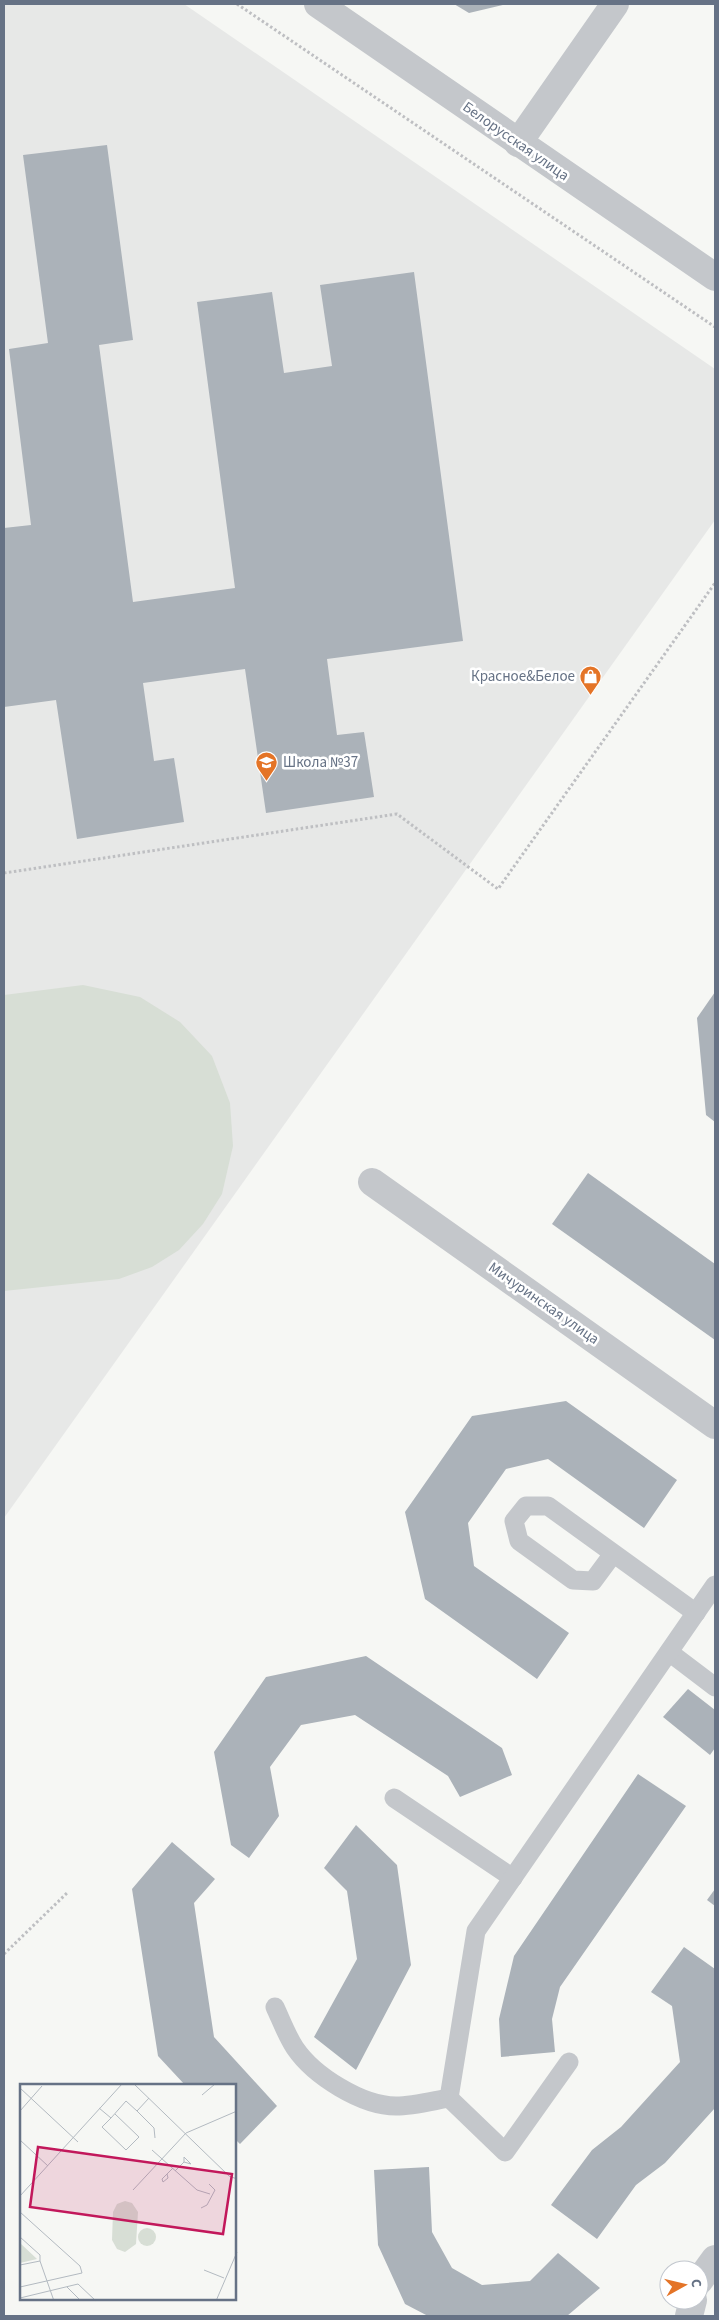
<svg xmlns="http://www.w3.org/2000/svg" width="719" height="2320" viewBox="0 0 719 2320" font-family="'Source Sans 3',sans-serif">
  <style>
    .built { fill: #e7e8e7 }
    .grass { fill: #d7ded5 }
    .building { fill: #abb2b9 }
    .lines { fill: none; stroke-linecap: round; stroke-linejoin: round }
    .path { stroke: #bebfc2; stroke-width: 3; stroke-dasharray: 2.5 2.5; stroke-linecap: butt }
    .service { stroke: #c4c7cb; stroke-width: 19 }
    .minor { stroke: #c4c7cb; stroke-width: 28 }
    .labels { text-anchor: middle; stroke-width: 5; stroke-linejoin: round; paint-order: stroke }
    .street-label { font-size: 15px; fill: #667285; stroke: #fff }
    .poi-label { font-size: 15px; fill: #667285; stroke: #fff; text-anchor: end }
    .inset-road { fill: none; stroke: #b3bac1; stroke-width: 1 }
    .view { fill: #c2185b; fill-opacity: 0.15; stroke: #c2185b; stroke-width: 2.5 }
    .inset-edge { fill: none; stroke: #667285; stroke-width: 2.5 }
  </style>
  <rect width="100%" height="100%" fill="#f6f7f4"/>
  <path class="built" d="M4 4H184L715 369V520L4 1518Z"/>
  <path class="grass" d="M83 985 140 997 180 1022 212 1056 230 1103 233 1146 222 1194 203 1224 179 1250 152 1267 119 1279 4 1291V995Z"/>
  <g class="building">
    <path d="M454 4H507L469 13Z"/>
    <path d="M107 145 133 340 99 345 133 602 235 588 197 302 272 292 284 373 332 366 320 285 414 272 463 641 327 659 337 735 364 732 374 797 266 813 245 669 143 683 154 761 174 758 184 822 77 839 56 700 4 707V528L31 525 9 349 48 343 23 155Z"/>
    <path d="M715 992V1122L706 1115 697 1018Z"/>
    <path d="M588 1173 715 1264V1340L552 1224Z"/>
    <path d="M566 1401 677 1480 644 1528 548 1459 506 1469 468 1523 474 1566 569 1633 537 1679 425 1599 405 1512 472 1416Z"/>
    <path d="M366 1656 502 1748 512 1775 460 1797 448 1776 355 1715 301 1725 270 1767 279 1816 249 1858 231 1845 214 1752 266 1677Z"/>
    <path d="M688 1689 715 1710V1748L710 1755 663 1717Z"/>
    <path d="M638 1774 686 1806 560 1987 552 2019 555 2052 501 2057 499 2019 514 1956Z"/>
    <path d="M356 1825 397 1865 411 1965 356 2070 314 2037 357 1959 347 1891 324 1868Z"/>
    <path d="M172 1842 215 1879 194 1903 214 2037 277 2106 240 2144 235 2139V2085H185L158 2056 132 1889Z"/>
    <path d="M715 1889V1906L707 1900Z"/>
    <path d="M684 1947 715 1969V2108L665 2163 636 2185 597 2239 551 2205 592 2150 621 2127 680 2062 672 2006 651 1992Z"/>
    <path d="M429 2167 432 2232 452 2268 482 2285 530 2281 558 2253 600 2288 567 2316H428L405 2304 378 2245 374 2170Z"/>
  </g>
  <g class="lines">
    <g class="path">
      <path d="M237 4 715 327"/>
      <path d="M4 873 397 814 498 889 715 583"/>
      <path d="M4 1954 67 1893"/>
    </g>
    <g class="service">
      <path d="M613 1554 593 1581 573 1580 519 1541 514 1521 526 1506H548L696 1613"/>
      <path d="M669 1652 715 1687"/>
      <path d="M394 1798 513 1878"/>
      <path d="M275 2007C281 2020 287 2036 295 2048 314 2076 362 2106 396 2106 413 2106 432 2101 449 2098"/>
      <path d="M449 2098 476 1931 715 1585"/>
      <path d="M449 2098 505 2152 569 2062"/>
    </g>
    <g class="minor">
      <path d="M318 4 715 277"/>
      <path d="M518 143 615 4"/>
      <path d="M372 1182 715 1425"/>
      <path d="M699 2281 715 2259"/>
      <path d="M689 2316 693 2300"/>
    </g>
  </g>
  <defs>
    <symbol id="shop-pin" viewBox="-11 -11 22 30"><path d="M0 17L-7.5 6A9.5 9.5 0 1 1 7.5 6Z" fill="#e47427" stroke="#fff"/><path d="M-5-2.5h2.3a2.7 3.5 0 0 1 5.4 0H5L5.5 6h-11ZM-1.5-2.5h3a1.5 2.3 0 0 0-3 0Z" fill="#fff"/></symbol>
    <symbol id="school-pin" viewBox="-11 -11 22 30"><path d="M0 17L-7.5 6A9.5 9.5 0 1 1 7.5 6Z" fill="#e47427" stroke="#fff"/><path d="M0-5L7-2L0 1L-7-2ZM-4 1L0 2.5L4 1V4Q0 6-4 4Z" fill="#fff"/></symbol>
  </defs>
  <g fill-rule="evenodd">
    <use href="#shop-pin" x="578" y="664" width="25" height="34"/>
    <use href="#school-pin" x="254" y="750" width="25" height="34"/>
  </g>
  <g class="labels">
    <g class="street-label">
      <text transform="translate(516 141) rotate(35)" y="5">Белорусская улица</text>
      <text transform="translate(544 1303) rotate(35)" y="5">Мичуринская улица</text>
    </g>
    <g class="poi-label">
      <text x="575" y="681">Красное&amp;Белое</text>
      <text x="283" y="767" text-anchor="start">Школа №37</text>
    </g>
  </g>
  <g transform="translate(20 2084)">
    <rect width="216" height="216" fill="#f6f7f4"/>
    <path d="M105 117 112 119 118 128 116 160 105 168 97 165 92 156 93 128 97 120ZM0 159 17 175 0 179Z" fill="#d7ded5"/>
    <path d="M118 153a9 9 0 1 1 18 0a9 9 0 1 1-18 0Z" fill="#d7ded5"/>
    <path class="inset-road" d="M114 0 209 92 217 95M0 4 58 58M182 11 195 0M79 24 91 34 106 17 117 27 129 14M0 27 22 2M117 27 134 44 135 54M91 34 82 43 106 66 119 53 95 30M0 56 28 82M132 66 177 106 190 110M155 87 164 78 171 80 164 73V78M147 90 148 94 143 98 142 95 153 84M113 106 166 49 217 27M0 112 102 0M181 124 187 121 195 106 189 100M0 128 60 182 62 189 0 203M0 153 20 171V177L0 181M20 177 34 217M184 186 204 194M47 203 61 217M0 214 58 200 76 217M196 217 217 168"/>
    <path class="view" d="M18 63 212 90 203 150 10 123Z"/>
    <rect width="216" height="216" class="inset-edge"/>
  </g>
  <rect width="719" height="2320" fill="none" stroke="#667285" stroke-width="10"/>
  <g transform="translate(684 2285) rotate(82)"><circle r="24" fill="#ffffff" stroke="#c2c7ce"/>
  <path d="M0-4L9 19L0 12L-9 19Z" fill="#e47427"/>
  <text y="-8" font-size="14" font-weight="bold" text-anchor="middle" fill="#667285">С</text>
  </g>
</svg>
